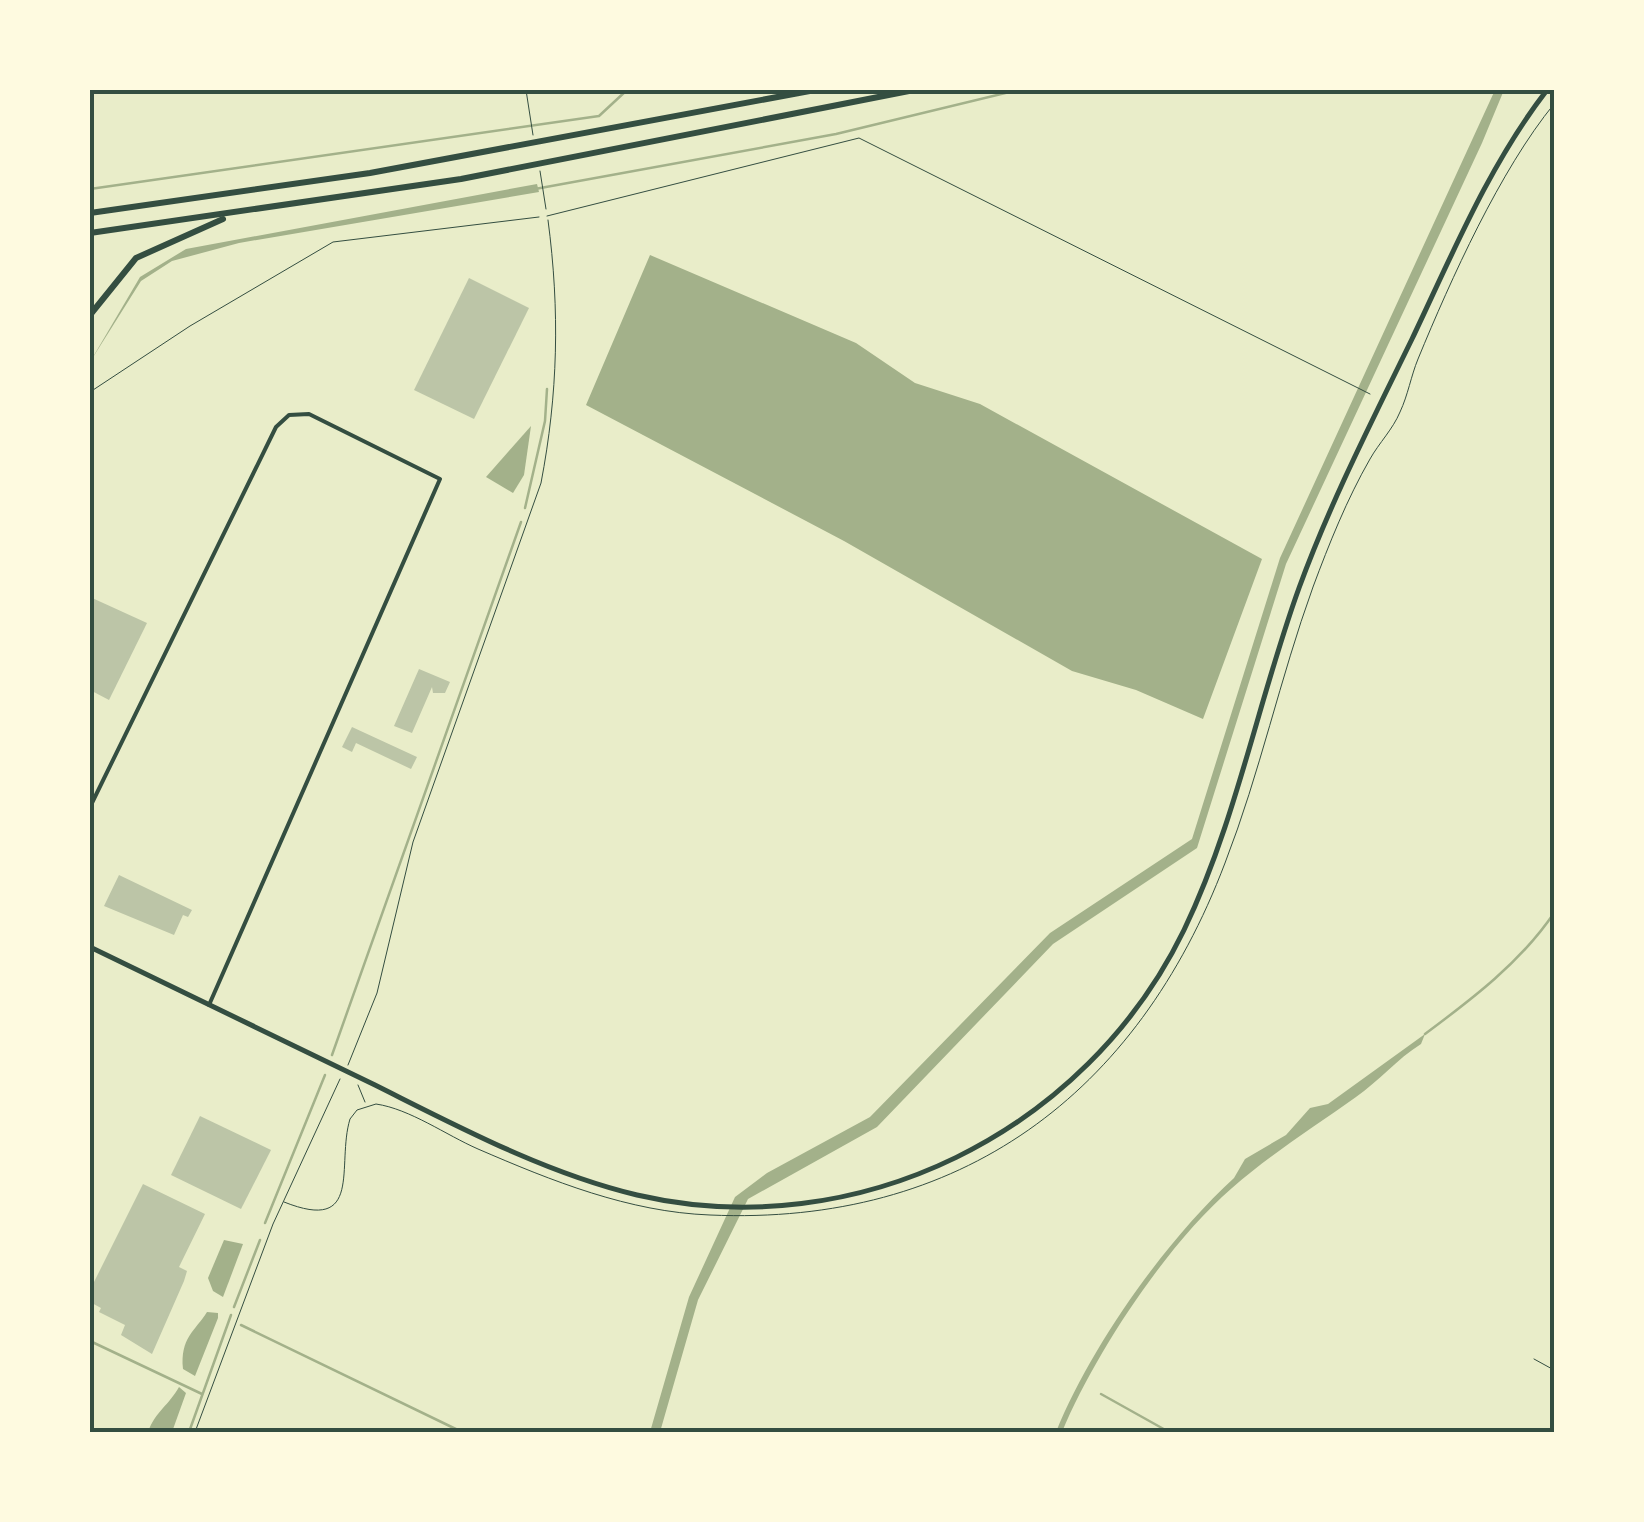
<svg xmlns="http://www.w3.org/2000/svg" width="1644" height="1522" viewBox="0 0 1644 1522" font-family="Georgia,serif">
  <style>
    .water { fill: #a3b18a }
    .lines { fill: none; stroke-linecap: round; stroke-linejoin: round }
    .stream { stroke: #a3b18a; stroke-width: 2.5 }
    .building { fill: #bcc5a7 }
    .path { stroke: #344e41; stroke-width: 1 }
    .service { stroke: #344e41; stroke-width: 1 }
    .minor { stroke: #344e41; stroke-width: 4 }
    .secondary { stroke: #344e41; stroke-width: 5 }
    .motorway { stroke: #344e41; stroke-width: 6 }
    .neatline { fill: none; stroke: #344e41; stroke-width: 4 }
  </style>
  <rect width="100%" height="100%" fill="#e9edc9"/>
  <g class="water">
    <path d="M1495 90H1504L1482 143 1286 564 1197 848 1053 944 877 1127 748 1199 698 1300 660 1432H650L689 1297 735 1197 767 1173 870 1117 1050 933 1192 839 1280 558Z"/>
    <path d="M537 184 539 192 239 243 172 261 141 281 90 362 140 277 186 249Z"/>
    <path d="M650 255 856 343 915 383 980 404 1262 559 1203 719 1136 690 1072 671 844 541 586 405Z"/>
    <path d="M531 426 524 475 513 493 486 477Z"/>
    <path d="M1425 1034 1421 1044C1397 1059 1379 1081 1356 1097 1314 1127 1272 1153 1232 1188 1167 1244 1095 1353 1062 1432H1056C1091 1346 1165 1241 1234 1178L1245 1159 1286 1135 1310 1108 1328 1104Z"/>
    <path d="M224 1240 243 1244 223 1297 213 1291 208 1278Z"/>
    <path d="M207 1312 218 1313V1318L195 1376 183 1369C180 1338 195 1331 207 1312Z"/>
    <path d="M179 1387 186 1393 172 1432H148C155 1412 169 1405 179 1387Z"/>
  </g>
  <g class="lines">
    <g class="stream">
      <path d="M90 189 599 116 627 90"/>
      <path d="M535 189 836 134 1018 90"/>
      <path d="M525 508 545 421 547 389"/>
      <path d="M1425 1034C1472 999 1521 962 1554 913"/>
      <path d="M332 1055 521 522"/>
      <path d="M265 1223 325 1075"/>
      <path d="M234 1307 260 1240"/>
      <path d="M241 1325 462 1432"/>
      <path d="M90 1341 202 1394"/>
      <path d="M1101 1394 1169 1432"/>
      <path d="M189 1432 231 1315"/>
    </g>
  </g>
  <g class="building">
    <path d="M469 278 529 308 474 419 414 390Z"/>
    <path d="M90 597 147 623 109 700 90 690Z"/>
    <path d="M419 669 450 682 445 693H433L432 687 412 733 394 726Z"/>
    <path d="M352 727 417 757 411 769 356 743 352 752 342 747Z"/>
    <path d="M119 875 192 910 188 917 183 915 174 935 104 906Z"/>
    <path d="M200 1116 271 1150 241 1209 171 1175Z"/>
    <path d="M143 1184 205 1214 179 1267 187 1271 184 1281 152 1354 121 1335 125 1325 99 1312 101 1308 90 1302V1290Z"/>
  </g>
  <g class="lines">
    <g class="path">
      <path d="M526 90 533 135"/>
      <path d="M540 171 546 209"/>
      <path d="M90 392 190 326 333 242 539 217"/>
      <path d="M348 1065 377 993 413 842 541 483C558 394 560 311 548 220"/>
      <path d="M358 1085 365 1102"/>
      <path d="M284 1202C364 1234 336 1165 350 1119L357 1110 376 1104C410 1109 446 1135 478 1149 552 1181 629 1212 710 1215 960 1226 1137 1095 1225 863 1260 773 1280 678 1313 587 1329 544 1347 499 1370 459 1379 443 1393 429 1400 412 1408 395 1411 376 1418 359 1451 279 1500 170 1554 104"/>
      <path d="M1534 1359 1554 1370"/>
      <path d="M195 1432 273 1224 340 1079"/>
    </g>
    <path class="service" d="M547 216 859 138 1370 394"/>
    <path class="minor" d="M90 807 276 427 289 415 309 414 440 479 209 1005"/>
    <path class="secondary" d="M90 947C185 993 280 1039 375 1085 459 1127 545 1173 637 1195 857 1246 1086 1132 1184 930 1236 822 1258 701 1299 588 1330 503 1372 421 1412 339 1452 255 1489 165 1547 90"/>
    <g class="motorway">
      <path d="M90 213 370 173 815 90"/>
      <path d="M90 233 461 179 914 90"/>
      <path d="M90 315 136 258 223 219"/>
    </g>
  </g>
  <rect width="1644" height="1522" fill="none" stroke="#fefae0" stroke-width="185"/>
  <rect x="92" y="92" width="1460" height="1338" class="neatline"/>
</svg>
